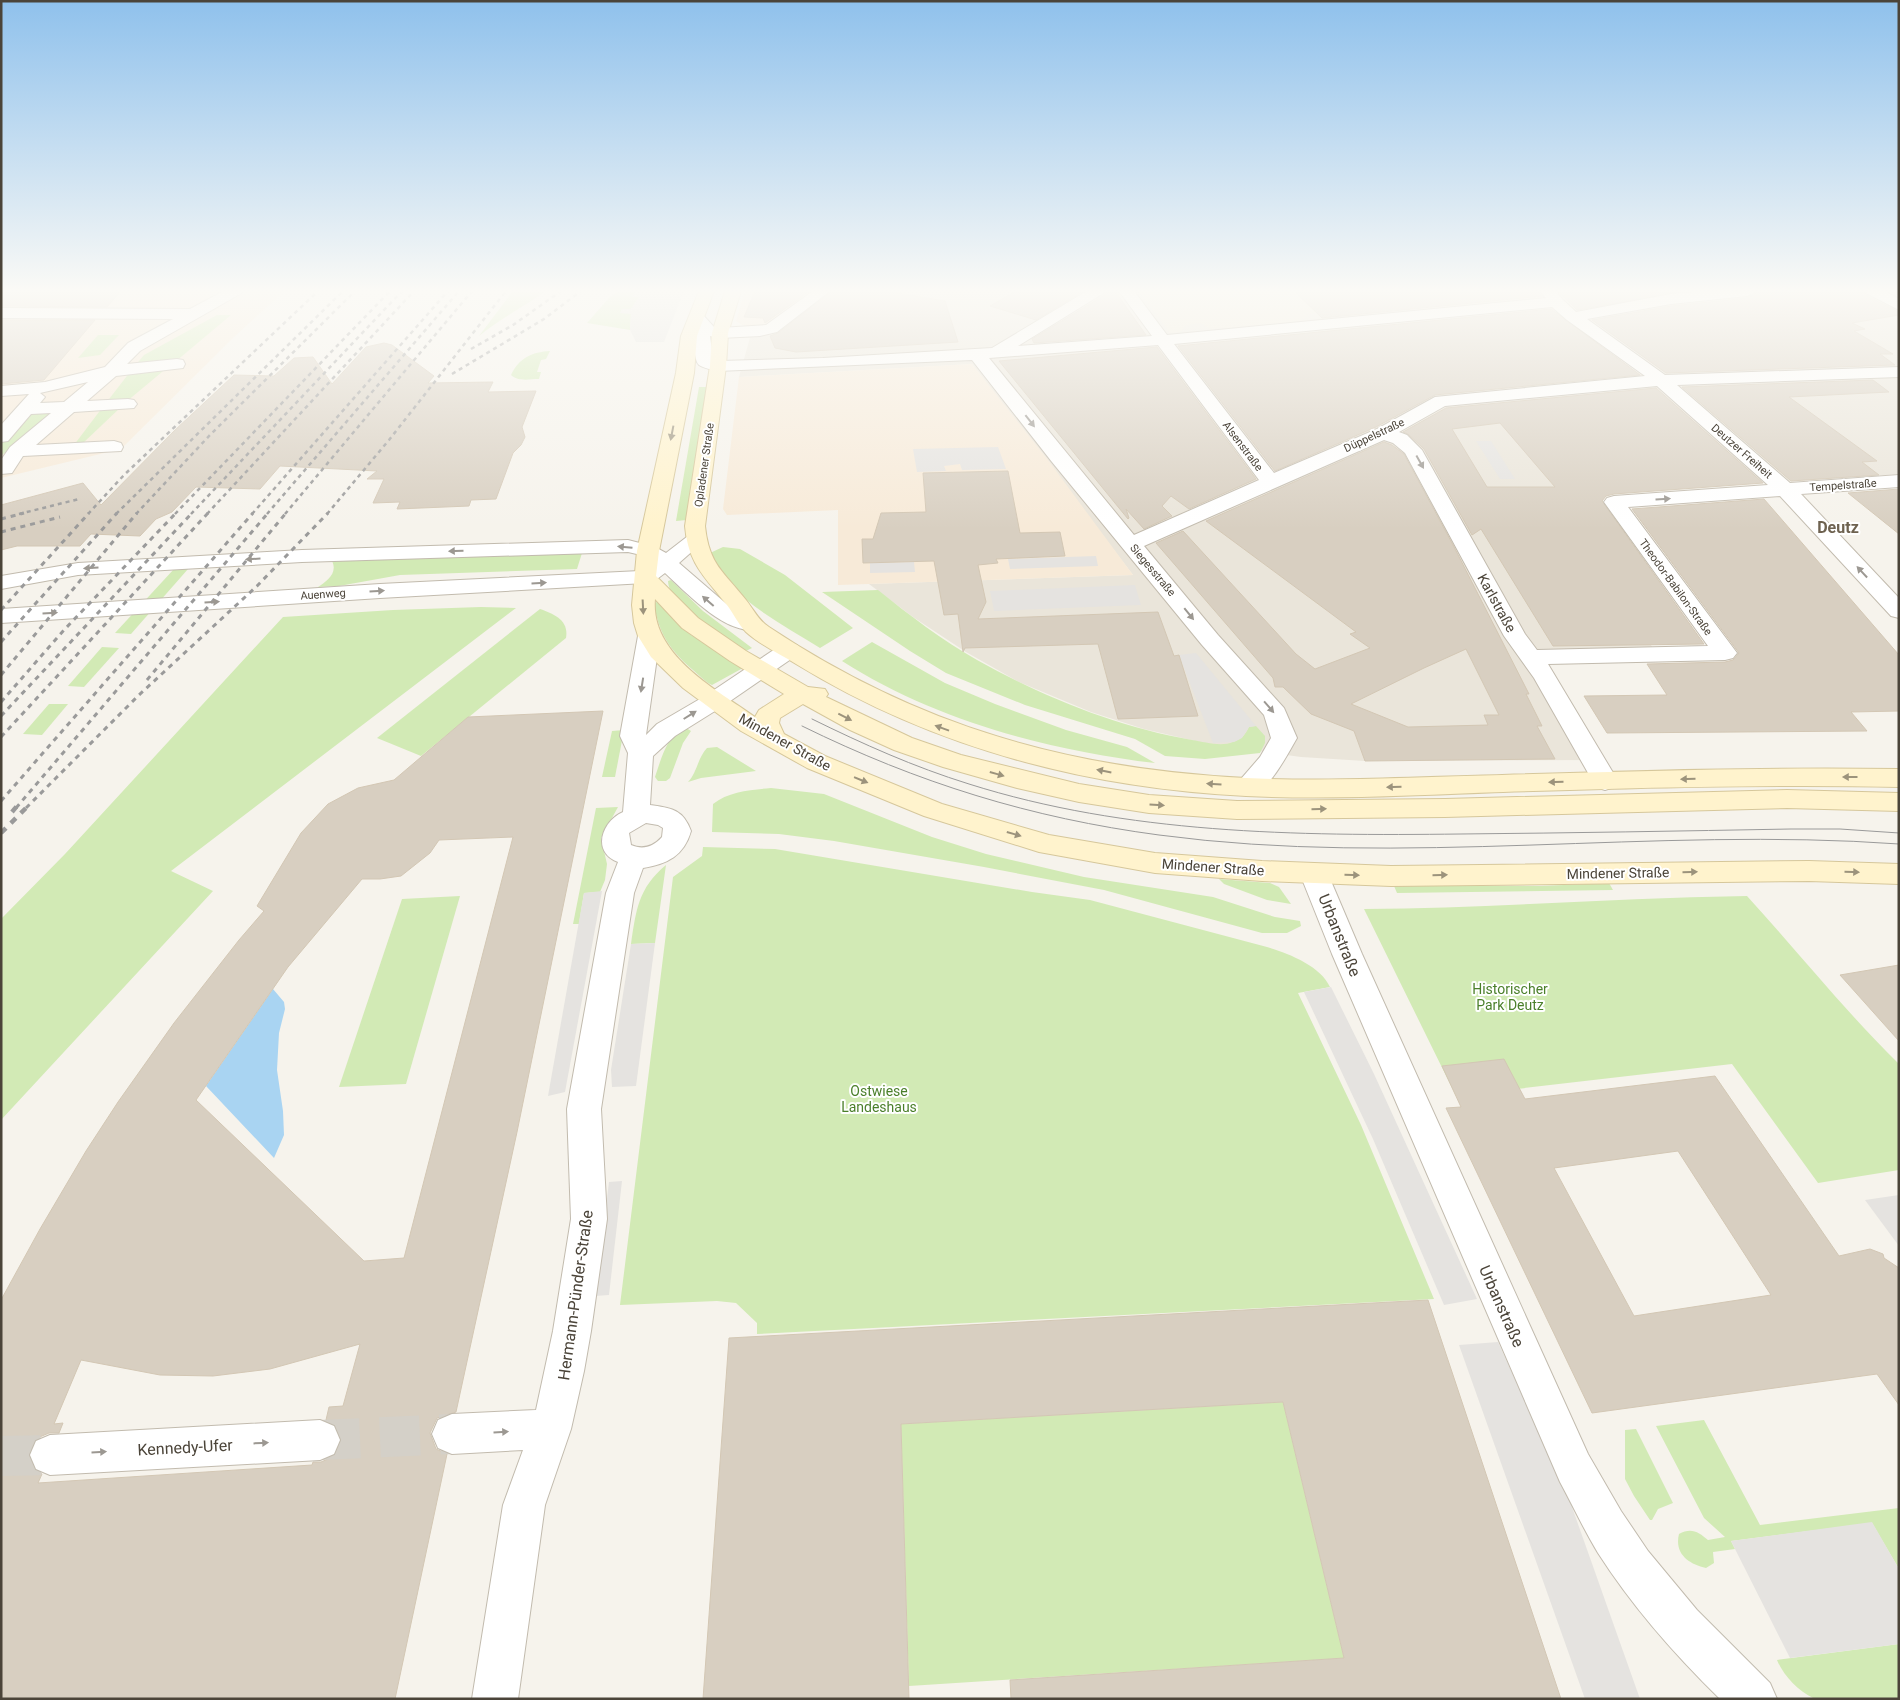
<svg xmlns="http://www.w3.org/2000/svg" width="1900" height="1700" viewBox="0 0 1900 1700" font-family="Roboto,sans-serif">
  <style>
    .residential { fill: #eae5da }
    .commercial { fill: #f7ead8 }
    .education { fill: #efe8d6 }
    .green { fill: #d2eab5 }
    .parking { fill: #e5e3e0 }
    .water { fill: #a9d4f2 }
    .building { fill: #d8cfc1; stroke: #d3c7b4; fill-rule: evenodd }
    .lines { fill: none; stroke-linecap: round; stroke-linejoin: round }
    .minor-tunnel { stroke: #d4d0c8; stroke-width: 40; stroke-dasharray: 40 20; stroke-linecap: butt }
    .minor-casing { stroke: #c2bbae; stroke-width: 2 }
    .tertiary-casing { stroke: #c2bbae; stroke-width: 2 }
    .secondary-casing { stroke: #d6c79b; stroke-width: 2 }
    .minor { fill: #fff; fill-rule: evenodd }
    .tertiary { fill: #fff; fill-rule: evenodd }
    .secondary { fill: #fff3cd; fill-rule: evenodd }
    .tram { stroke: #9a9a9a; stroke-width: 1 }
    .rail-far2 { stroke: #9a9a9a; stroke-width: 2.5; stroke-dasharray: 4 4; stroke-linecap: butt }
    .rail-far1 { stroke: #9a9a9a; stroke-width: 3; stroke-dasharray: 5 5; stroke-linecap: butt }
    .rail { stroke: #9a9a9a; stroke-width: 4.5; stroke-dasharray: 7 7; stroke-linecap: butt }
    .oneway { fill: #9c9892 }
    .oneway2 { fill: #9c937c }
    .labels { text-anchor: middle; stroke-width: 4; stroke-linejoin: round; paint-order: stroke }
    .far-street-label { font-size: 11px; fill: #4b4439; stroke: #fff }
    .street-label { font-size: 14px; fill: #4b4439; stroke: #fff }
    .park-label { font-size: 14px; fill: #4a7f2a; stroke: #fff }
    .far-district-label { font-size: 16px; font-weight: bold; fill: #6e6250; stroke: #fff }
    .near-street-label { font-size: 16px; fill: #4b4439; stroke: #fff }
  </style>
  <rect width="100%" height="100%" fill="#f6f3ec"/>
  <path class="residential" d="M814 291H1899V474L1546 498 1663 662 1547 663 1604 760 1365 761 1301 757 1208 744 1144 729 1091 712 1019 682 966 652 913 617 869 584 1133 575 972 364 739 377 753 327 774 321Z"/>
  <g class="commercial">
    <path d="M1 291H284L233 338 121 449 1 478Z"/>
    <path d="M745 291H814L774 321 765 325 753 327 742 325 736 321Z"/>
    <path d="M972 364 1048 460 1133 575 838 585V510L727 515 723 509 739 377Z"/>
  </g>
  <path class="education" d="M1139 291H1355L1380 314 1355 316 1337 311 1310 314 1300 321 1211 329 1201 323 1186 325 1180 332 1170 333Z"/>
  <g class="green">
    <path d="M513 291H546C525 306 498 320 479 336Z"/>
    <path d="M619 291H636L632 296 639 297 631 309 621 313H631L630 330 587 323 609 298Z"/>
    <path d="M217 315H231L175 362 134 367 144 355Z"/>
    <path d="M98 335H119L100 355 78 358Z"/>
    <path d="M550 351 546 359 541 360 537 372H541L539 379C530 379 518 382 511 375 519 358 532 352 550 351Z"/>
    <path d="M168 367 126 402 106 403 130 372Z"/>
    <path d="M699 387H707L687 520 676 521Z"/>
    <path d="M121 407 82 444 74 445 102 408Z"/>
    <path d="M60 411 2 455H1V444L28 412Z"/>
    <path d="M723 547 740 549 785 575 853 628 820 648C790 629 755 611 730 585 721 576 716 564 710 553Z"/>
    <path d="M582 553 577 569 400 575 339 586 318 587C327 581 338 573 332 561Z"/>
    <path d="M174 569H188L131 634 115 633Z"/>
    <path d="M671 580 703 611 752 648 744 652C723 638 669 607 668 581Z"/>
    <path d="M878 590C909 615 942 640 977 660 1043 697 1117 727 1192 740 1205 742 1221 747 1233 742 1241 740 1246 734 1249 727L1256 726 1265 736V743L1260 753 1205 759 1165 756 1135 739 1025 705 946 673 910 651 822 592Z"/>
    <path d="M657 602 691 635 743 668 712 685 708 683C679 658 660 644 654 603Z"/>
    <path d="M481 607 516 608 171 871 213 891 1 1120V919L65 854 283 617 393 610Z"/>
    <path d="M540 609C554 614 569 620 566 638L421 756 377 738Z"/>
    <path d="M872 642 945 683 995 704 1066 730 1127 747 1155 763C1047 750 934 720 842 661Z"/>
    <path d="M102 647 119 648 84 687 68 686Z"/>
    <path d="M49 704H68L42 735 23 734Z"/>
    <path d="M683 726 691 731 683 743 670 778 666 781H658L655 777C662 756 666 740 683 726Z"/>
    <path d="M624 730 615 777H602L612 731Z"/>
    <path d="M717 747 756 771 701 778 688 782C697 773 698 757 707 748Z"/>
    <path d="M771 788 824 794 932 837 986 854 1084 877 1213 897 1275 917 1300 921 1301 926 1287 933H1262L1104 890 984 867 834 841 779 834 712 832 713 804C729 791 751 790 771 788Z"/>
    <path d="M618 807 601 838 607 864 605 880 600 892 584 893 579 924H573L596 808Z"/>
    <path d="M703 847 775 849 1032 892 1090 900 1267 947C1288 953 1321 966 1330 987L1298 993 1361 1125 1434 1299 757 1334V1323L736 1303 717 1301 620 1305 673 877 702 856Z"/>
    <path d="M666 865 655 943 631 944C636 911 638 888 666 865Z"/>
    <path d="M1219 879 1270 883 1279 887 1291 904 1267 900 1224 884Z"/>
    <path d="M1609 883 1613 890 1397 893 1394 886H1541Z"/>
    <path d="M460 896 406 1084 339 1087 402 899Z"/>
    <path d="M1747 896C1798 952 1845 1011 1899 1064V1170L1818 1183 1732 1064 1456 1096 1364 909C1492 908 1619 898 1747 896Z"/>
    <path d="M1283 1402 1344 1658 909 1686 901 1424Z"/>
    <path d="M1704 1420 1760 1525 1899 1508V1569L1872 1523 1731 1541 1735 1549 1713 1552 1714 1563 1706 1568C1689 1564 1674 1554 1679 1534 1691 1527 1699 1532 1708 1540L1725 1537 1704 1518 1656 1426Z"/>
    <path d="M1636 1429 1673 1503 1658 1509 1652 1520H1650L1634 1496 1625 1479V1430Z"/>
    <path d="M1899 1644V1699C1884 1699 1823 1700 1813 1698 1798 1691 1783 1675 1777 1660Z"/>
  </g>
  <g class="parking">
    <path d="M636 291H684L664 342H636L630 330 631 314 620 313 622 309H631L639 297H632Z"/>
    <path d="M1476 441H1491L1515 479H1500Z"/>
    <path d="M998 447 1006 469 962 470 960 464 944 466 946 471 917 472 913 449Z"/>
    <path d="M1096 556 1098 566 1010 569 1008 559Z"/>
    <path d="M914 562 915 572 870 573V563Z"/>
    <path d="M1135 585 1141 605 994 611 990 591Z"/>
    <path d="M1196 653 1256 726 1249 727 1242 738 1234 742 1213 743 1179 655Z"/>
    <path d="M602 891 565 1092 548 1096 584 893Z"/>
    <path d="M655 943 636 1086 612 1087 611 1070 631 944Z"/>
    <path d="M1331 987 1374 1074 1477 1299 1444 1305 1373 1139 1304 992Z"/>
    <path d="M622 1181 609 1295 595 1296 609 1182Z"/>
    <path d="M1899 1195V1246L1865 1200Z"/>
    <path d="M1498 1342 1567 1493 1640 1699H1585L1459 1345Z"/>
    <path d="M1872 1522 1899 1569V1644L1790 1658 1731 1541Z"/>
  </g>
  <path class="water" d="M273 989 284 1002 285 1009 279 1033 277 1070 283 1111 284 1135 274 1158 206 1086Z"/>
  <g class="building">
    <path d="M1 291H121L107 307 1 306Z"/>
    <path d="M755 291H810L765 323 763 318 744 317Z"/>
    <path d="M832 291H885L945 301 958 342 796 352 775 348 770 336 778 333Z"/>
    <path d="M1016 291H1084L1036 320 990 306Z"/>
    <path d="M1107 291H1115L1146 335 1034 343 1032 339 1103 296Z"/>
    <path d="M1294 291H1538L1542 296 1322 318Z"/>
    <path d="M1558 291H1688L1577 310Z"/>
    <path d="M1756 291H1863L1867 296 1899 312V315L1852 323 1865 329 1854 331 1893 354H1880L1895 365 1666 373 1592 320 1671 306 1747 298 1754 295Z"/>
    <path d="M1551 309 1640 375 1435 395 1376 427 1275 471 1178 346Z"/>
    <path d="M1 320H95L44 380 1 384Z"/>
    <path d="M384 343 392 345 434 376 428 383 493 382 488 392 536 391 522 427 525 437 521 445 513 453 496 499 471 500 469 506 397 509 400 502 373 503 384 479H367L377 471 280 466 260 489 196 487 172 512 156 519 140 536 91 534 80 546H17L1 550V505L83 483 101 505 175 430 234 375 274 376 294 358 313 357 332 384 366 347Z"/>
    <path d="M1157 347 1256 479 1189 509 1171 496 1162 506 1172 516 1144 529 1126 509 1129 518 1128 519 999 361Z"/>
    <path d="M1873 380 1889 392 1789 397 1877 461 1862 462 1879 475 1791 481 1682 387Z"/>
    <path d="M1656 388 1763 483 1614 494 1606 496 1602 501 1704 644 1553 646 1481 529 1472 535 1424 449 1408 434 1403 432 1446 408ZM1500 423 1555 487H1487L1452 429Z"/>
    <path d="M1384 442 1392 445 1404 454 1453 545 1529 694H1526L1542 726H1537L1555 759 1365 761 1354 731 1311 714 1283 687H1275L1273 678 1156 543 1183 531 1296 654 1315 669 1370 648 1350 634 1356 632 1206 521ZM1466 649 1499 715H1484L1488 725 1408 727 1351 704 1424 668Z"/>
    <path d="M1008 471 1020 533 1060 532 1065 556 996 559 998 563 978 565 986 602 978 619 1158 612 1174 656 1179 655 1198 716 1118 719 1098 644 965 648 963 652 958 614 944 615 934 561 863 563 862 539H873L881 513 926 512 923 473Z"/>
    <path d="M1899 489V534L1848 493Z"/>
    <path d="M1764 499 1899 655V711L1851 712 1867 731 1607 733 1584 696 1667 695 1647 664 1725 662 1733 660 1739 653 1632 509Z"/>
    <path d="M603 711 517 1132 456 1412 437 1418 430 1433 436 1449 447 1454 395 1699H1V1300L40 1229 86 1151 118 1102 174 1023 239 940 264 911 257 906 301 833 328 804 358 788 394 780 468 717ZM513 837 404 1258 364 1261 196 1100 288 967 362 879H380L401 876 430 853 439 840ZM360 1344 343 1406 329 1407 326 1420 336 1425 342 1439 335 1456 321 1462H313L312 1465 38 1483 42 1474 34 1470 28 1454 35 1439 49 1433H59L63 1423 54 1424 81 1360 160 1375 213 1376 270 1369Z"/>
    <path d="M1899 965V1041L1840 975Z"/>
    <path d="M1504 1059 1525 1099 1715 1076 1839 1256 1870 1249 1883 1254 1884 1258 1899 1268V1405L1877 1374 1592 1413 1446 1108 1461 1107 1442 1066ZM1678 1151 1771 1295 1634 1316 1554 1168Z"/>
    <path d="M1428 1300 1561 1699H1011L1010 1680 1344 1658 1283 1402 901 1424 909 1699H703L729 1338Z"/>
  </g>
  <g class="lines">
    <g class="minor-tunnel">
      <path d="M320 1440 452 1434"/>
      <path d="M1 1456 50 1455"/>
    </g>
    <defs>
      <g id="minor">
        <path d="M224 291H243L240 294 140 351 127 364 177 359 183 360 185 364 183 368 116 376 87 401 128 399 134 400 137 404 134 408 74 412 36 445 114 441 121 443 123 447 121 451 23 456 12 473 1 474V460L10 447 51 413 31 414 8 441 1 442V425L29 394 1 396V386L45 382 105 367 128 343 173 319 1 318V308L190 309ZM88 382 64 402 40 403 45 397 40 393Z"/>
        <path d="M813 291H830L777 332 760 336 720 338 710 336 713 358 720 361 823 358 992 348 1087 291H1105L1102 294 1018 346 1152 336 1119 291H1134L1167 335 1546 298 1540 291H1556L1562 299 1576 312 1671 294 1706 291H1754L1752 294 1747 296 1671 304 1587 319 1665 375 1899 367V377L1677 385 1790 483 1899 475V487L1801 494 1899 598V618L1891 616 1780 496 1628 507 1737 653 1733 658 1725 660 1548 664 1618 781 1614 787 1605 790 1596 787 1534 678 1504 636 1405 453 1393 443 1384 440 1144 546 1218 635 1284 708 1297 738C1287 755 1274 781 1257 793 1251 797 1244 795 1238 793L1234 787 1260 757 1271 738 1264 715 1202 645 1052 462 972 360 718 371C713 370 703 368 699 365 693 360 694 333 695 325L689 318 691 315H703L714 327 720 328 766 325ZM1552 307 1567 320 1645 376 1435 397 1377 429 1274 473 1174 344ZM1158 345 1259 480 1134 535 989 358ZM1657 386 1768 485 1614 496 1607 498 1604 502 1708 646 1537 650 1525 634 1422 450 1407 435 1399 432 1445 406Z"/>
        <path d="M1865 291H1884L1899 299V310L1868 294Z"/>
        <path d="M649 629 657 631 660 636 646 735 657 724 705 696 781 645 789 643 797 645 801 650 797 655 723 706 675 736 653 756 650 805C671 808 683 809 691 831 684 856 667 864 643 868L634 893 601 1109 607 1219 591 1331 584 1371 571 1429 545 1505 518 1699H472L503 1505 523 1450 452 1454 438 1448 432 1434 438 1420 452 1414 536 1410 553 1331 571 1219 567 1109 606 893 618 862C591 852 602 821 623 812L628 753 620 736 638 636 641 631ZM646 823 658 825 663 828 662 837C653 847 643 850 631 845L629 833Z"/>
        <path d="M1314 864 1324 867 1328 874 1362 954 1588 1454 1621 1511 1648 1551 1697 1610 1770 1683 1777 1699H1720C1675 1655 1632 1606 1598 1553 1584 1530 1573 1506 1560 1482L1332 954 1300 874 1304 867Z"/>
        <path d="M320 1420 334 1426 340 1440 334 1454 320 1460 50 1475 36 1469 30 1455 36 1441 50 1435Z"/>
      </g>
      <path id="tertiary" d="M695 534 702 536 705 540 679 563 730 607 759 619 762 624 759 629C727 637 687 593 665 573L653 582 645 583 380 598 1 623V609L380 584 640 571 652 563 641 555 628 552 302 562 78 575 1 589V576L78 563 302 550 628 540 655 547 666 553 688 536Z"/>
      <g id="secondary">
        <path d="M699 291H714L697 336 694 373 659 551 656 576 698 618 746 651 808 687 825 689 828 694 826 697 912 738 961 755 1079 784 1149 795 1237 801 1445 799 1787 790 1899 793V811L1787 808 1445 817 1237 819 1149 813 1079 802 1017 788 943 767 894 750 850 730 803 704 780 718 779 723 784 734 825 756 942 804 1049 835 1155 853 1262 861 1391 866 1809 861 1899 864V884L1809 881 1391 886 1262 881 1155 873 1039 852 924 816 807 768 741 731 683 688 651 657 638 636 634 623 632 605 637 551 676 373 681 336ZM655 599 682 628 730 661 784 694 759 710 755 717C716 689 650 655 655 599Z"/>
        <path d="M725 291H741L728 333 726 366 705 526C709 565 724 572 746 600 754 610 758 620 769 627 918 726 1068 769 1246 778 1331 782 1417 777 1502 775 1634 771 1766 767 1899 769V787C1767 784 1635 788 1503 792 1418 795 1332 800 1246 796 1086 788 933 748 796 664 780 654 760 645 746 632 738 624 734 614 727 605 705 577 688 564 685 526L710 366 712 333Z"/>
      </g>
    </defs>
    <use href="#minor" class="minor-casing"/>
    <use href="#tertiary" class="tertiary-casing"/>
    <use href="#secondary" class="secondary-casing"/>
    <use href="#minor" class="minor"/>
    <use href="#tertiary" class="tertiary"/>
    <use href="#secondary" class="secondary"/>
    <g class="tram">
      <path d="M812 719C863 744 914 767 969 784 1127 834 1297 836 1460 834 1571 833 1681 831 1791 829H1840L1899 833"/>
      <path d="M802 726C918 783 1031 818 1159 835 1405 868 1653 826 1899 844"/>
    </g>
    <g class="rail-far2">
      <path d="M471 349 513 325 561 291"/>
      <path d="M452 374 544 319 581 291"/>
      <path d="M19 514 79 499"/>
      <path d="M88 514 124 475 318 291"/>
      <path d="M116 514 343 291"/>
      <path d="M136 514 210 435 355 291"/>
      <path d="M175 514 390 291"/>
      <path d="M191 514 402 291"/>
      <path d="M207 514 414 291"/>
      <path d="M252 514 448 291"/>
      <path d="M267 514 459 291"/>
      <path d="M285 514 472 291"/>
      <path d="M327 514 389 440 506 291"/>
    </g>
    <g class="rail-far1">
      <path d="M1 519 24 513"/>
      <path d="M1 532 60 517"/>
      <path d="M1 610 89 513"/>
      <path d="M1 642 117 513"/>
      <path d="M1 675 137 513"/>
      <path d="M147 680 286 513"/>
      <path d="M1 702 64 630 176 513"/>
      <path d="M1 716 192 513"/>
      <path d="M1 737 208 513"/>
      <path d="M1 801 253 513"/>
      <path d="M16 808 268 513"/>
      <path d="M26 808 139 695 257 586 328 513"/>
    </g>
    <g class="rail">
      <path d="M12 812 17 806"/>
      <path d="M1 833 28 806"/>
    </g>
  </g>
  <defs><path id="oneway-solid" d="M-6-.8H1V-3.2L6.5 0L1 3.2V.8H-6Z" transform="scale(1.25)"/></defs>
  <g class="oneway">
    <use href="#oneway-solid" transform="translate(1030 421) rotate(52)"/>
    <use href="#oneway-solid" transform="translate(1420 462) rotate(61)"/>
    <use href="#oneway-solid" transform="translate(1663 499) rotate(-4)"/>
    <use href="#oneway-solid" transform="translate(625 547) rotate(-175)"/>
    <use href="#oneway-solid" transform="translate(456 551) rotate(178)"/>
    <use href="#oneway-solid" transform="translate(253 559) rotate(177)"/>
    <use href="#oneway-solid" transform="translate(91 568) rotate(177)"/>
    <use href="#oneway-solid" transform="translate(1862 572) rotate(-133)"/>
    <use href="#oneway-solid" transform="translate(539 583) rotate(-3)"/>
    <use href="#oneway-solid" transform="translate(377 591) rotate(-4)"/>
    <use href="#oneway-solid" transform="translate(708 601) rotate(-139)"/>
    <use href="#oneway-solid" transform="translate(212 602) rotate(-4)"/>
    <use href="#oneway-solid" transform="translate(50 613) rotate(-4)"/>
    <use href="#oneway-solid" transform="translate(1189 614) rotate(51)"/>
    <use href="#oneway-solid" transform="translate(642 685) rotate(99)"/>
    <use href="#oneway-solid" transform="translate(1269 707) rotate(49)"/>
    <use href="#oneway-solid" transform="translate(690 715) rotate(-32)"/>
    <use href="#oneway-solid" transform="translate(501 1432) rotate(-3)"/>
    <use href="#oneway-solid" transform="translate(261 1443) rotate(-3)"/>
    <use href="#oneway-solid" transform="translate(99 1452) rotate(-3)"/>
  </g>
  <g class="oneway2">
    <use href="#oneway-solid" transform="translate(672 433) rotate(101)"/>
    <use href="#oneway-solid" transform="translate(643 607) rotate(87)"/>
    <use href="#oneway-solid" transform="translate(845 717) rotate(27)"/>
    <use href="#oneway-solid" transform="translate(942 728) rotate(-160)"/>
    <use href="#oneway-solid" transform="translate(1104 771) rotate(-169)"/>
    <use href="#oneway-solid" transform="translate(997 774) rotate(16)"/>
    <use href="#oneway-solid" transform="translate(1850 777) rotate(-180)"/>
    <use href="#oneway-solid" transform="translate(1688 779) rotate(179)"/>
    <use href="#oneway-solid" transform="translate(861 780) rotate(22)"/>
    <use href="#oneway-solid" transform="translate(1556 782) rotate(178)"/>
    <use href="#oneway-solid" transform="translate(1214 784) rotate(-176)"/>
    <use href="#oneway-solid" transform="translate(1394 787) rotate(178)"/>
    <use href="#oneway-solid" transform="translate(1157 805) rotate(4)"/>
    <use href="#oneway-solid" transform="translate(1319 809) rotate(-1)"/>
    <use href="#oneway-solid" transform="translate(1014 834) rotate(16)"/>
    <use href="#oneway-solid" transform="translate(1690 872) rotate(-1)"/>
    <use href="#oneway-solid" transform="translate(1852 872) rotate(2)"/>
    <use href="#oneway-solid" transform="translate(1352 875) rotate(1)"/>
    <use href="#oneway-solid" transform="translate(1440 875) rotate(-1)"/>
  </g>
  <linearGradient id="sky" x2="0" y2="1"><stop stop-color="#8fc1ec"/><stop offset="0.55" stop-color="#fbfaf6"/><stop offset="1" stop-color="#fbfaf6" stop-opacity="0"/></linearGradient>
  <rect width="1900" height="529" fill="url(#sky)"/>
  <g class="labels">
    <g class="far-street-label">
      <text transform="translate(1374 435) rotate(-25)" y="4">Düppelstraße</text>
      <text transform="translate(1243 446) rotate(53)" y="4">Alsenstraße</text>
      <text transform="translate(1742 451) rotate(41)" y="4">Deutzer Freiheit</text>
      <text transform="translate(704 465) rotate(-82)" y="4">Opladener Straße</text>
      <text transform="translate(1843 485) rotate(-4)" y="4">Tempelstraße</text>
      <text transform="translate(1153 570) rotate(50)" y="4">Siegesstraße</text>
      <text transform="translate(1676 587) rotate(54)" y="4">Theodor-Babilon-Straße</text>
      <text transform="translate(323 594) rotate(-4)" y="4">Auenweg</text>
    </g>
    <g class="street-label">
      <text transform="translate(1497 603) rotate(61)" y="5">Karlstraße</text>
      <text transform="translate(785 742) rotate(29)" y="5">Mindener Straße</text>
      <text transform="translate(1213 867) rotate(4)" y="5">Mindener Straße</text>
      <text transform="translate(1618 873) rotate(-1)" y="5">Mindener Straße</text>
    </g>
    <g class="park-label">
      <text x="1510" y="994">Historischer<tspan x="1510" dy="16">Park Deutz</tspan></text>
      <text x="879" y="1096">Ostwiese<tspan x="879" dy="16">Landeshaus</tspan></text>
    </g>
    <g class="far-district-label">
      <text x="1838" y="533">Deutz</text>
    </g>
    <g class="near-street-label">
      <text transform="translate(1340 935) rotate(68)" y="6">Urbanstraße</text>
      <text transform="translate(575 1295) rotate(-82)" y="6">Hermann-Pünder-Straße</text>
      <text transform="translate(1502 1306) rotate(66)" y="6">Urbanstraße</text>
      <text transform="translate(185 1447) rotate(-3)" y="6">Kennedy-Ufer</text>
    </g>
  </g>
  <rect width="1900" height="1700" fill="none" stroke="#4b4439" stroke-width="5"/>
</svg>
